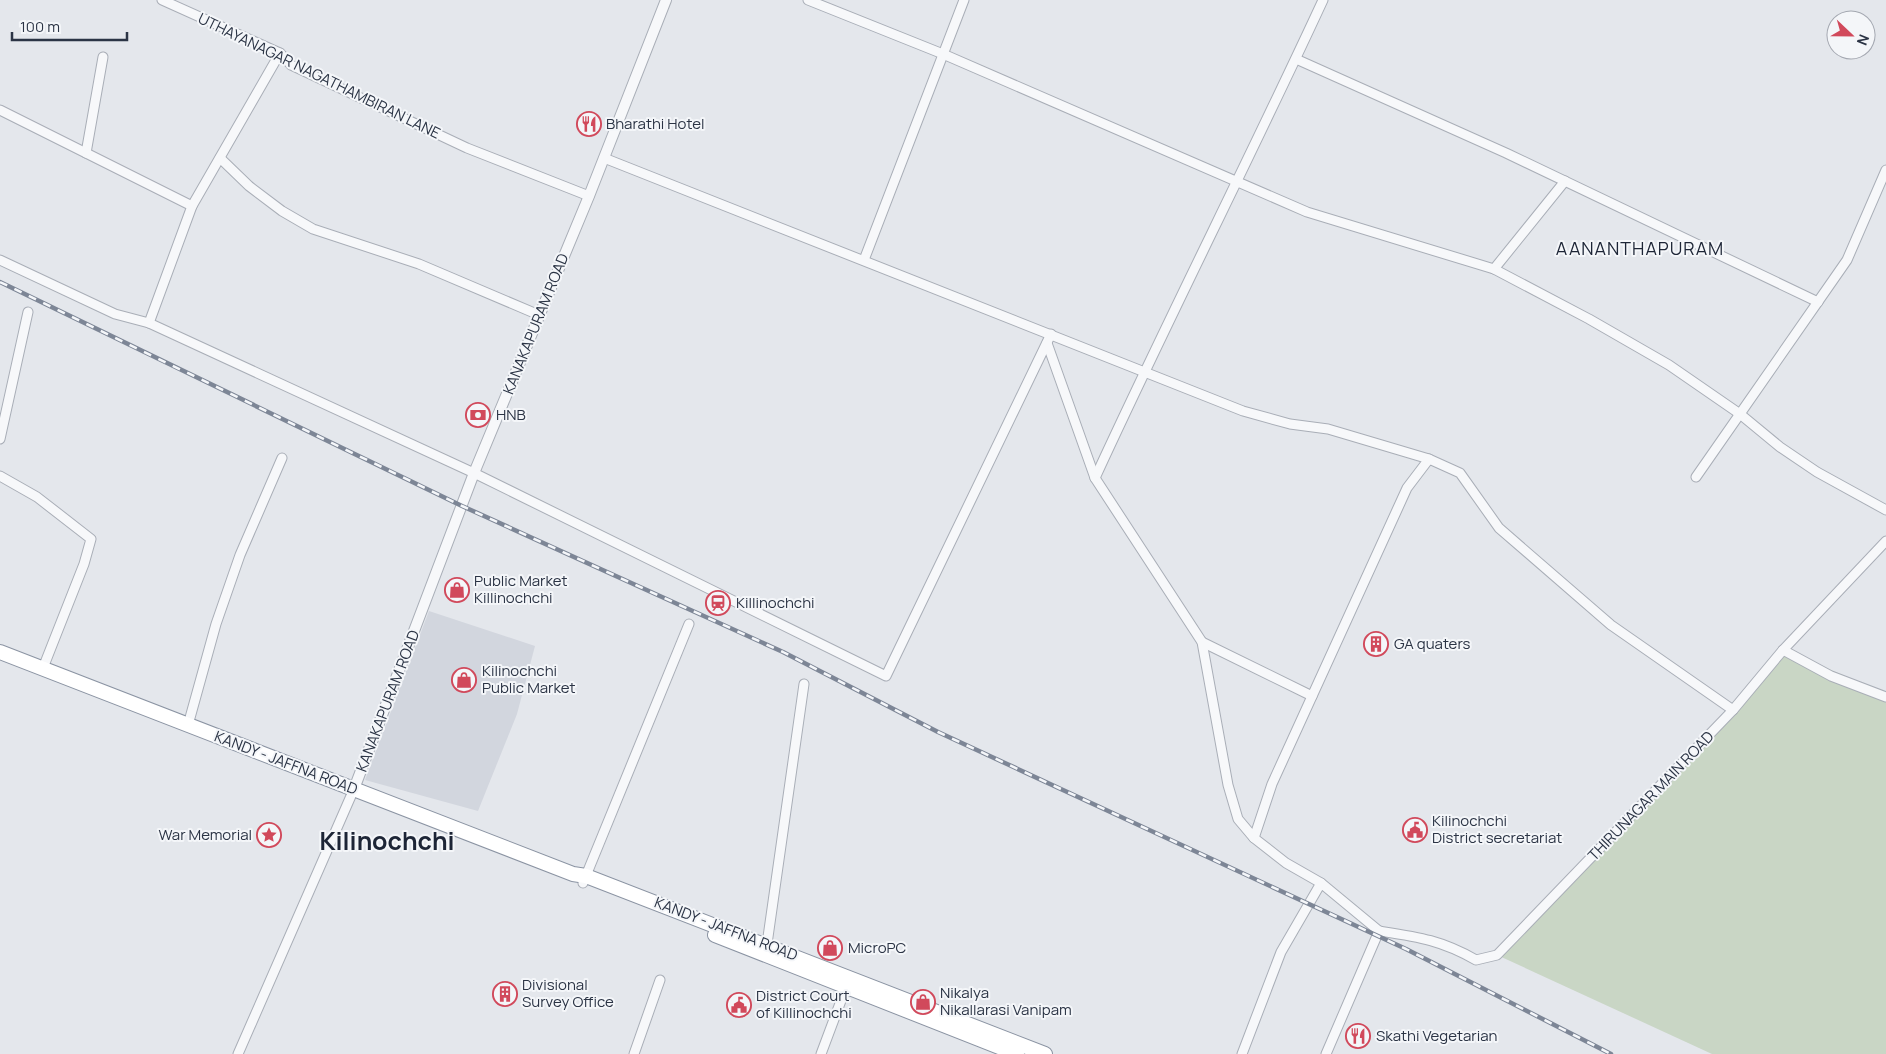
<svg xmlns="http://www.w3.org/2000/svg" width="1886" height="1054" viewBox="0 0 1886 1054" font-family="Manrope,sans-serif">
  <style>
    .built { fill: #d2d6de }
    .green { fill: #c9d6c5 }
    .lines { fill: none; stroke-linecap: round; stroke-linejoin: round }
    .minor-casing { stroke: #a9aeb7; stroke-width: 11 }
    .tertiary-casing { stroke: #a9aeb7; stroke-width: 12 }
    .trunk-casing { stroke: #8b94a3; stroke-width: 16 }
    .minor { stroke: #f7f8fa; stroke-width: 9 }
    .tertiary { stroke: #f7f8fa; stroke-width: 10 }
    .trunk { stroke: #fff; stroke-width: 14 }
    .rail-casing { stroke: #7d8696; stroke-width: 4.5 }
    .rail { stroke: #f4f6f9; stroke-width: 2.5; stroke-dasharray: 8; stroke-linecap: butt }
    .labels { text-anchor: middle; stroke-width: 4; stroke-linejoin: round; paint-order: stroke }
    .street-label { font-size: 15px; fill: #2b3445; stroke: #f4f6f9 }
    .poi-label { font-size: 15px; fill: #2b3445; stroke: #f4f6f9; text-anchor: start }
    .quarter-label { font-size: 18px; letter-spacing: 1px; fill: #1d2536; stroke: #f4f6f9 }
    .town-label { font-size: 25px; font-weight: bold; fill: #1d2536; stroke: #f4f6f9 }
  </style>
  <rect width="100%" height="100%" fill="#e4e7ec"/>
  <path class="built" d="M429 611 535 646 517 714 478 811 365 780Z"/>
  <path class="green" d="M1783 650 1886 693V1054H1712L1497 955Z"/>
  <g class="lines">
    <defs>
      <g id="minor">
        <path d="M162 0 280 53 291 65 467 148 589 196"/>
        <path d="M808 0 943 54 1307 212 1494 269 1589 319 1669 365 1740 414 1780 447 1817 472 1886 510"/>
        <path d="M1296 59 1506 153 1818 302"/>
        <path d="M0 110 192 206"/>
        <path d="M86 153 103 57"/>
        <path d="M220 158 249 186 282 211 313 229 419 264 539 315"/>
        <path d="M604 158 1243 411 1290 424 1328 429 1429 459"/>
        <path d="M0 260 115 314 149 323 474 473 886 676 1051 334"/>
        <path d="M864 260 964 0"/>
        <path d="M1494 269 1565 181"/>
        <path d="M149 323 192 206 280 53"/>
        <path d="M1047 343 1095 478 1202 642 1228 785 1238 819 1254 838"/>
        <path d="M0 439 28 312"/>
        <path d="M0 476 37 497 91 539 84 564 43 668"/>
        <path d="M1696 477 1847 260 1886 170"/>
        <path d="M1095 478C1169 317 1249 160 1323 0"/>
        <path d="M1202 642 1312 696"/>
        <path d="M1783 650 1831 676 1886 697"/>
        <path d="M188 725 216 624 240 555 282 458"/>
        <path d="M583 883 689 624"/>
        <path d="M1321 883 1286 863 1254 838 1272 784 1407 488 1429 459 1460 473 1499 528 1611 625 1733 710"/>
        <path d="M1379 931C1418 937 1441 940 1476 960L1497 955 1733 710 1783 650 1886 541"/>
        <path d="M767 944 804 684"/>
        <path d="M238 1054 354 789"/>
        <path d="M634 1054 660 980"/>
        <path d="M821 1054 848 982"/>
        <path d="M1242 1054 1281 952 1321 883 1379 931 1326 1054"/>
      </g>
      <path id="tertiary" d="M354 789 474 473 589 196 666 0"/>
      <g id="trunk">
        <path d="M0 652 573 874 586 876 1045 1054"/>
        <path d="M715 935 1017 1054"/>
      </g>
    </defs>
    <use href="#minor" class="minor-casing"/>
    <use href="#tertiary" class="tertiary-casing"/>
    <use href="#trunk" class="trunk-casing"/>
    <use href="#minor" class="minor"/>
    <use href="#tertiary" class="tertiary"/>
    <use href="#trunk" class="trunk"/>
    <defs>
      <path id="rail" d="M0 282 462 506 783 652 938 732 1406 949 1611 1054"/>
    </defs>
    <use href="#rail" class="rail-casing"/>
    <use href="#rail" class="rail"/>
  </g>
  <defs>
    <symbol id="restaurant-ring" viewBox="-11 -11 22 22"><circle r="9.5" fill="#f4f6f9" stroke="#d1495b" stroke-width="1.5"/><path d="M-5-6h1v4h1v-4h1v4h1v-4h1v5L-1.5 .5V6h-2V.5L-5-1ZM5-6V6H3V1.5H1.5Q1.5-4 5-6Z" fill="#d1495b"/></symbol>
    <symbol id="bank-ring" viewBox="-11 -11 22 22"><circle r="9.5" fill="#f4f6f9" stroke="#d1495b" stroke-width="1.5"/><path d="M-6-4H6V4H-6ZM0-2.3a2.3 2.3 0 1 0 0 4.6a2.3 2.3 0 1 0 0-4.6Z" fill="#d1495b"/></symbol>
    <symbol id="shop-ring" viewBox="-11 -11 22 22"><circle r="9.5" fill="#f4f6f9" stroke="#d1495b" stroke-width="1.5"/><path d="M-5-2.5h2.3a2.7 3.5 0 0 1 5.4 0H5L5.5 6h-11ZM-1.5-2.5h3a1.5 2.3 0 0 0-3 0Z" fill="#d1495b"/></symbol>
    <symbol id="station-ring" viewBox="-11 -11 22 22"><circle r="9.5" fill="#f4f6f9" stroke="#d1495b" stroke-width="1.5"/><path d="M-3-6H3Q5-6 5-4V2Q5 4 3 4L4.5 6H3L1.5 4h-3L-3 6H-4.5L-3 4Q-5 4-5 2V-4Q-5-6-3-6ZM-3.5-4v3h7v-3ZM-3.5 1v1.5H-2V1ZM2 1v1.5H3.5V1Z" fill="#d1495b"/></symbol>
    <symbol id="building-ring" viewBox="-11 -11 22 22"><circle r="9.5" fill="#f4f6f9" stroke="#d1495b" stroke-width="1.5"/><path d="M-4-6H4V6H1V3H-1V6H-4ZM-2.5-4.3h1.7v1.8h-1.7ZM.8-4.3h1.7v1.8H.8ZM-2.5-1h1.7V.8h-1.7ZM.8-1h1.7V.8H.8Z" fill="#d1495b"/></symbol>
    <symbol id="civic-ring" viewBox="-11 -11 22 22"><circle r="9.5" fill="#f4f6f9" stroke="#d1495b" stroke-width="1.5"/><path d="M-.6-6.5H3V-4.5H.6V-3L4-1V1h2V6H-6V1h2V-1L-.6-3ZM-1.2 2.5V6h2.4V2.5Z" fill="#d1495b"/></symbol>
    <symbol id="sight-ring" viewBox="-11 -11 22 22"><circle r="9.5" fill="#f4f6f9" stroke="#d1495b" stroke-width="1.5"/><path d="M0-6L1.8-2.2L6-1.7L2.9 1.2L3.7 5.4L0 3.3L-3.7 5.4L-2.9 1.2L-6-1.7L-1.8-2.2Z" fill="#d1495b"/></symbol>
  </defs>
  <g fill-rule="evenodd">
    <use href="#restaurant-ring" x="575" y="110" width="28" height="28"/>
    <use href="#bank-ring" x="464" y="401" width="28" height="28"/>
    <use href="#shop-ring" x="443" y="576" width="28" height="28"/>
    <use href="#station-ring" x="704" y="589" width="28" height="28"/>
    <use href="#building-ring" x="1362" y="630" width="28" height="28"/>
    <use href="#shop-ring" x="450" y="666" width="28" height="28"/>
    <use href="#civic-ring" x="1401" y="816" width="28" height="28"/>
    <use href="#sight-ring" x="255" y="821" width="28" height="28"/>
    <use href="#shop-ring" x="816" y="934" width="28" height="28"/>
    <use href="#building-ring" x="491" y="980" width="28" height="28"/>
    <use href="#shop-ring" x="909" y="988" width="28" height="28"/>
    <use href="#civic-ring" x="725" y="991" width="28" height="28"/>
    <use href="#restaurant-ring" x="1344" y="1022" width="28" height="28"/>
  </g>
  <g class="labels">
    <g class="street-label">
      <text transform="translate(319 76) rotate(26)" y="5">UTHAYANAGAR NAGATHAMBIRAN LANE</text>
      <text transform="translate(536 324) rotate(-68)" y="5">KANAKAPURAM ROAD</text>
      <text transform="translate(388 701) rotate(-69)" y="5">KANAKAPURAM ROAD</text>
      <text transform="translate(286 763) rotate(21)" y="5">KANDY - JAFFNA ROAD</text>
      <text transform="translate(1651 796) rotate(-46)" y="5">THIRUNAGAR MAIN ROAD</text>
      <text transform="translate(726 929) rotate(21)" y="5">KANDY - JAFFNA ROAD</text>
    </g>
    <g class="poi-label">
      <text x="606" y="129">Bharathi Hotel</text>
      <text x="496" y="420">HNB</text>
      <text x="474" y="586">Public Market<tspan x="474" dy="17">Killinochchi</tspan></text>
      <text x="736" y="608">Killinochchi</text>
      <text x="1394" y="649">GA quaters</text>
      <text x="482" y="676">Kilinochchi<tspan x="482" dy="17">Public Market</tspan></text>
      <text x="1432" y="826">Kilinochchi<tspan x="1432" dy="17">District secretariat</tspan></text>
      <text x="252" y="840" text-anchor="end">War Memorial</text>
      <text x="848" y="953">MicroPC</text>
      <text x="522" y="990">Divisional<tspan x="522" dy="17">Survey Office</tspan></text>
      <text x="940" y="998">Nikalya<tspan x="940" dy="17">Nikallarasi Vanipam</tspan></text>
      <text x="756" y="1001">District Court<tspan x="756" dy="17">of Killinochchi</tspan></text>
      <text x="1376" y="1041">Skathi Vegetarian</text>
    </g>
    <g class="quarter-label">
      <text x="1640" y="255">AANANTHAPURAM</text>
    </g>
    <g class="town-label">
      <text x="387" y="850">Kilinochchi</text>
    </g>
  </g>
  <g transform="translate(1851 35) rotate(112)"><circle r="24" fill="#f4f6f9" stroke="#a4a8b1"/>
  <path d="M0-4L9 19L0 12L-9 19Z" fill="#d1495b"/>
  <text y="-8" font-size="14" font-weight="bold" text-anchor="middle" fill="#2b3445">N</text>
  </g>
  <path d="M12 32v8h115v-8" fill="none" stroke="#2b3445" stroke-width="2.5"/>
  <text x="20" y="32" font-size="15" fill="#2b3445" stroke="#f4f6f9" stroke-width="4" paint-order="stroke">100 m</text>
</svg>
